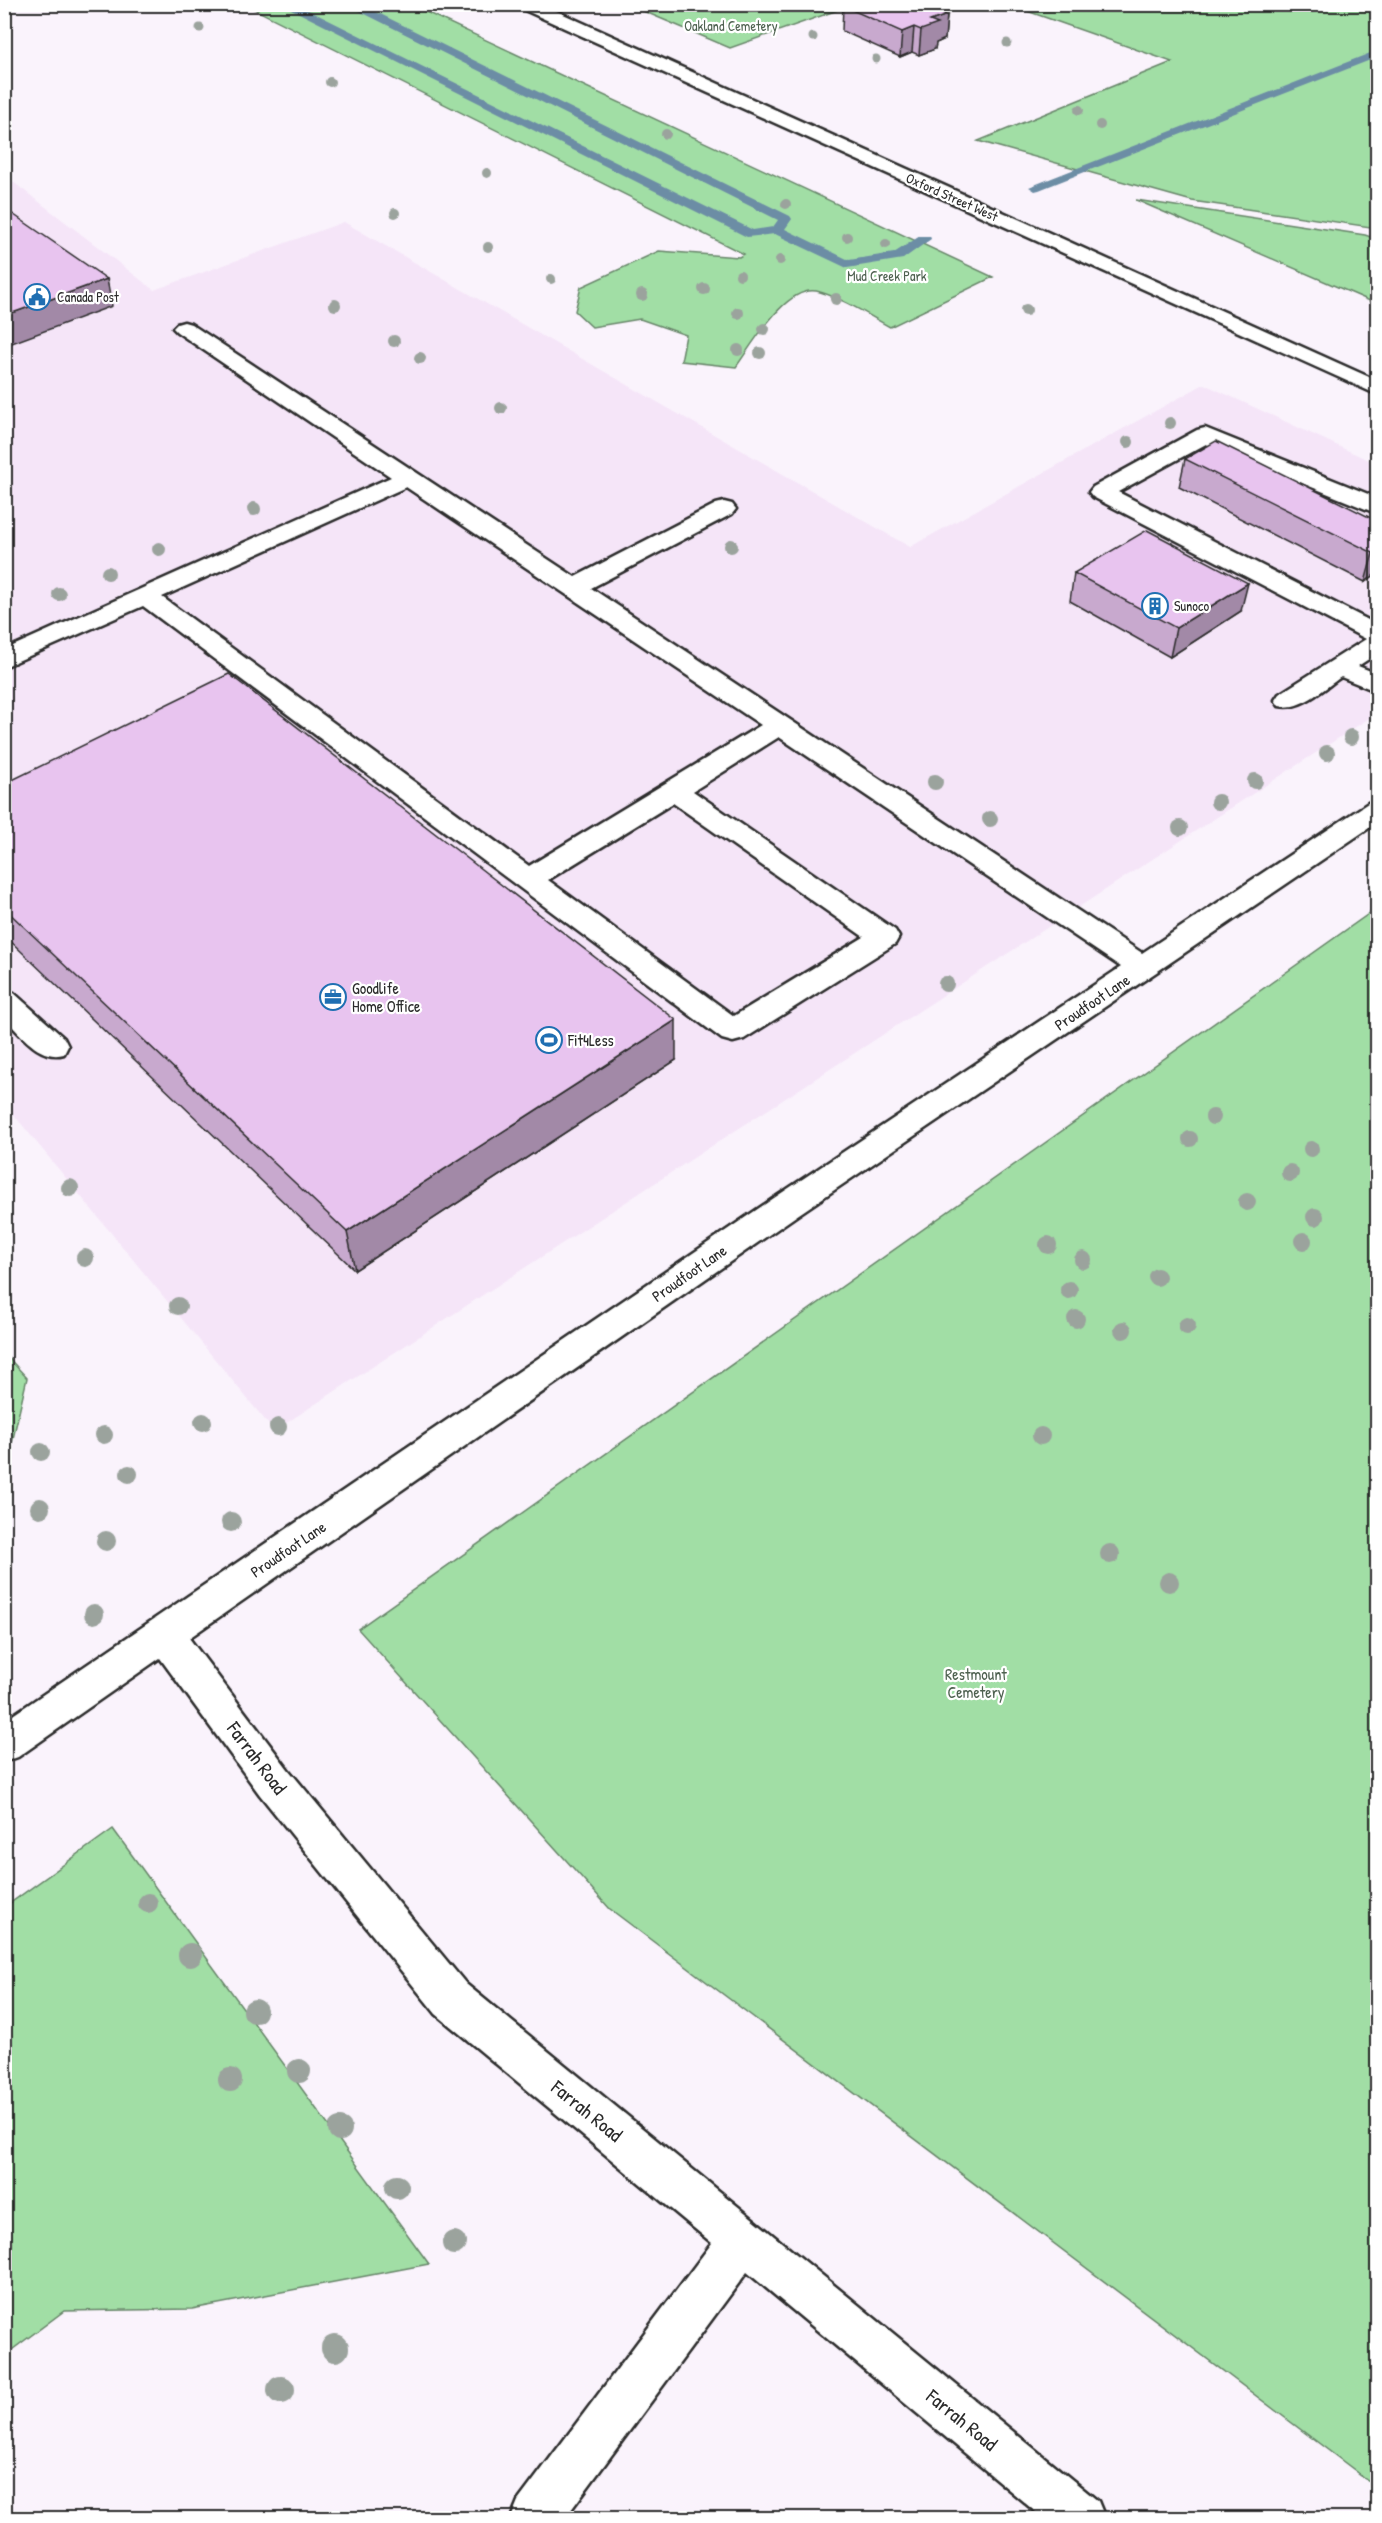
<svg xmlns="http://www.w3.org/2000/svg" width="1382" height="2523" viewBox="0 0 1382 2523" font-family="'Patrick Hand',sans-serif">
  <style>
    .built { fill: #f5e5f8 }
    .green { fill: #a1dea5; stroke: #668468; stroke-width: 1.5 }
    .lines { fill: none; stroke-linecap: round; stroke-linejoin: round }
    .stream { fill: #6c8da5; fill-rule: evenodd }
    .minor-casing { stroke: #2b2b2b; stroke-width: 5 }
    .major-casing { stroke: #2b2b2b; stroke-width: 5 }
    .minor { fill: #fff; fill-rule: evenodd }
    .major { fill: #fff; fill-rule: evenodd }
    .tree { fill: #9ba39d }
    .wall { fill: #c8a9ce; stroke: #2b2b2b; stroke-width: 1.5 }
    .shaded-wall { fill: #a289a7; stroke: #2b2b2b; stroke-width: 1.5 }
    .building { fill: #e8c4ef; stroke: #2b2b2b; stroke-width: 1.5 }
    .labels { text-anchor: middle; stroke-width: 4.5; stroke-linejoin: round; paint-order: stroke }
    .far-park-label { font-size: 14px; fill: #4e6150; stroke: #fff }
    .far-street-label { font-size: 14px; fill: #2b2b2b; stroke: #fff }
    .far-poi-label { font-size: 14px; fill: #2b2b2b; stroke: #fff; text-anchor: start }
    .poi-label { font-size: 16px; fill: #2b2b2b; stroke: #fff; text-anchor: start }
    .street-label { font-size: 16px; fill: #2b2b2b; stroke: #fff }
    .park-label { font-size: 16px; fill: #4e6150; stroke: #fff }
    .near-street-label { font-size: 20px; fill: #2b2b2b; stroke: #fff }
  </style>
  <rect width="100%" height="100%" fill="#faf3fc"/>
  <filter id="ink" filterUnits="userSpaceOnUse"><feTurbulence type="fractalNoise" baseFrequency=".0167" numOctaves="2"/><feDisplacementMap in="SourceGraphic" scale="12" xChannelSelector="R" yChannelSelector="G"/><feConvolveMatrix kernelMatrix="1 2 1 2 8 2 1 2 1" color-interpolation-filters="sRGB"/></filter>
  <g filter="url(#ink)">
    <path class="built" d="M4 175 154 290 344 222 910 547 1204 384 1377 464V713L274 1431 5 1104Z"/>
    <g class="green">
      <path d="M246 5H411L993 277 890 327C868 315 844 299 820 292 788 281 752 345 736 367L681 361 686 335 640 319 592 327 575 311 581 287 659 251 739 257 744 254Z"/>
      <path d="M629 5H852L730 48Z"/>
      <path d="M1010 5H1377V228L1192 201 978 141 1172 62Z"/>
      <path d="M1136 200 1365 235 1377 239V304Z"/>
      <path d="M1377 908V2487L610 1909 358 1629Z"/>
      <path d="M4 1353 27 1378 12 1443 5 1450Z"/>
      <path d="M113 1829 429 2264 192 2309 64 2311 5 2355V1907Z"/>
    </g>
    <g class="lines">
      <g class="stream">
        <path d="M281 4H296L753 230 773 227 778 220 345 4H360L790 216 792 219 785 229 849 260 894 253 920 236H930L931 239 903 259 847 268 775 234 747 237Z"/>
        <path d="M1378 50V57L1039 190 1035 191 1029 187Z"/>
      </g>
      <defs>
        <g id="minor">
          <path d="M184 322 191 324 575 577 716 504 724 502 732 504 736 509 732 514 591 588 1142 953 1368 803 1378 800V822L796 1216 189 1638 288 1769 466 1984 1098 2501 1105 2518H1043L747 2272 565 2518H511L518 2501 712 2243 436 2014 260 1795 160 1658 18 1757 4 1762V1721L774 1198 1121 967 779 737 693 791 895 930 899 937 895 944 744 1039 733 1042 722 1039 143 606 4 667V650L391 477 177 332 173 328 177 324ZM406 487 761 725 529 866 162 597ZM673 803 864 937 734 1016 548 880Z"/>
          <path d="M1205 428 1378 498V514L1206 444 1118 492 1378 625V653L1358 666 1378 674V692L1341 677C1323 689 1301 711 1279 706L1275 700 1279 694 1366 639 1093 497 1089 492 1093 487 1197 430Z"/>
          <path d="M4 990 14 993 64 1038 68 1046 64 1054C39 1061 21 1034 4 1018Z"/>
        </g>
        <path id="major" d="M518 4H541L1378 381V395L520 8Z"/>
      </defs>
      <use href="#minor" class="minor-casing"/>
      <use href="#major" class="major-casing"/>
      <use href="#minor" class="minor"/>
      <use href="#major" class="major"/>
    </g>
    <g class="tree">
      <circle cx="200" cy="28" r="4.5"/>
      <circle cx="813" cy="37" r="4.5"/>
      <circle cx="1007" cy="43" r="4.5"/>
      <circle cx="876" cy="59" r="4.5"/>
      <circle cx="330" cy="82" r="5"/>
      <circle cx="1079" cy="110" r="5"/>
      <circle cx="1100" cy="125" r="5"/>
      <circle cx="666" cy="134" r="5"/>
      <circle cx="487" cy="173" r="5"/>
      <circle cx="786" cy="204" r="5"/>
      <circle cx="395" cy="213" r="5"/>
      <circle cx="847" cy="237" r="5"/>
      <circle cx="886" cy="244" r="5"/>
      <circle cx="488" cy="247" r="5"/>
      <circle cx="780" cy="260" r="5"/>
      <circle cx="740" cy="275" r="5"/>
      <circle cx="551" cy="279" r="5"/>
      <circle cx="704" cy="289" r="6"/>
      <circle cx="642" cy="295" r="6"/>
      <circle cx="836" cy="299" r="6"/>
      <circle cx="335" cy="305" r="6"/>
      <circle cx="1026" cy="310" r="6"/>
      <circle cx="738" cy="313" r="6"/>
      <circle cx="764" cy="329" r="6"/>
      <circle cx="394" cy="341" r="6"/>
      <circle cx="738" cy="350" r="6"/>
      <circle cx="760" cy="353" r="6"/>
      <circle cx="420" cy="358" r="6"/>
      <circle cx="501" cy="408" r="6"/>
      <circle cx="1170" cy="423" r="6"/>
      <circle cx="1128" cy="442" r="6"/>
      <circle cx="254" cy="509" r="7"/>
      <circle cx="731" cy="546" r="7"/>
      <circle cx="159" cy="549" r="7"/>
      <circle cx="108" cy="573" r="7"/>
      <circle cx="59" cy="594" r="7"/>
      <circle cx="1351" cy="737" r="8"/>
      <circle cx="1327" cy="753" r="8"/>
      <circle cx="1255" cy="781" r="8"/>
      <circle cx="935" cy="782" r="8"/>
      <circle cx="1218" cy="802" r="8"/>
      <circle cx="990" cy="819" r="8"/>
      <circle cx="1180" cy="828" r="8"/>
      <circle cx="946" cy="984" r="8"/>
      <circle cx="1213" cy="1117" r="8"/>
      <circle cx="1190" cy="1139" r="8"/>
      <circle cx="1311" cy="1149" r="8"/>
      <circle cx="1290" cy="1173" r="9"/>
      <circle cx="70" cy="1188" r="9"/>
      <circle cx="1247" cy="1202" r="9"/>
      <circle cx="1315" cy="1217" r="9"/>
      <circle cx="1303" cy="1241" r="9"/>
      <circle cx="1048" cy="1245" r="9"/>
      <circle cx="85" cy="1258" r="9"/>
      <circle cx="1083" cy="1260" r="9"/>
      <circle cx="1157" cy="1277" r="9"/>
      <circle cx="1069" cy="1290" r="9"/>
      <circle cx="178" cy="1306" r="9"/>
      <circle cx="1076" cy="1319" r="9"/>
      <circle cx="1187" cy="1326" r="9"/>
      <circle cx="1123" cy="1330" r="9"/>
      <circle cx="203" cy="1422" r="9"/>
      <circle cx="278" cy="1427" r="9"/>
      <circle cx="104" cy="1435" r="9"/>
      <circle cx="1041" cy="1436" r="9"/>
      <circle cx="41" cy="1452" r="9"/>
      <circle cx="129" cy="1474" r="9"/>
      <circle cx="40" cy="1508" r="10"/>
      <circle cx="231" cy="1522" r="10"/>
      <circle cx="106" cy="1541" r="10"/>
      <circle cx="1110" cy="1554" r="10"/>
      <circle cx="1169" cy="1582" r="10"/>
      <circle cx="94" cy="1614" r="10"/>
      <circle cx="148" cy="1903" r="10"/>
      <circle cx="190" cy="1955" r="12"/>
      <circle cx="255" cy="2011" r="12"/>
      <circle cx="299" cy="2071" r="12"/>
      <circle cx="230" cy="2080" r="12"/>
      <circle cx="340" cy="2129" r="12"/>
      <circle cx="397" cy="2187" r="12"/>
      <circle cx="454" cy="2243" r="12"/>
      <circle cx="335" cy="2348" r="14"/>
      <circle cx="281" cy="2390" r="14"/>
    </g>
    <g class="wall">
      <path d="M843 6 947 15 945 39 936 43 935 49 919 55 912 52 900 57 842 31Z"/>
      <path d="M1185 459 1377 521V573L1365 582 1179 487Z"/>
      <path d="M1074 573 1241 611 1170 657 1070 601Z"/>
      <path d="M4 784 676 1060 355 1270 4 935Z"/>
    </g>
    <g class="shaded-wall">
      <path d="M947 15 945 39 936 43 935 49 919 55 921 30 930 21Z"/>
      <path d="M914 27 912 52 900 57 902 32Z"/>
      <path d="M107 279 112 306 4 346V316Z"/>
      <path d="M1377 551V573L1365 582 1373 553Z"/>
      <path d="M1248 583 1241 611 1170 657 1176 628Z"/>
      <path d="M676 1020V1060L355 1270 347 1232Z"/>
    </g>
    <g class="building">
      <path d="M848 4H923L947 15 930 21 938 24 921 30 914 27 902 32 843 6Z"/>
      <path d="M4 208 107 279 4 316Z"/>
      <path d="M1216 441 1377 521V551L1373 553 1185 459Z"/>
      <path d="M1147 530 1248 583 1176 628 1074 573Z"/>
      <path d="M229 674 676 1020 347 1232 4 908V784Z"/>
    </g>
  </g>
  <defs>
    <symbol id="civic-ring" viewBox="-11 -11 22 22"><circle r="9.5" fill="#fff" stroke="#1f6fb2" stroke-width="1.5"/><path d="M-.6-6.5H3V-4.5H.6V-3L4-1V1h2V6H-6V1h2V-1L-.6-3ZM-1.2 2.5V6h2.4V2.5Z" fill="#1f6fb2"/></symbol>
    <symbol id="building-ring" viewBox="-11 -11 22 22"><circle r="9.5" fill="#fff" stroke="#1f6fb2" stroke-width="1.5"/><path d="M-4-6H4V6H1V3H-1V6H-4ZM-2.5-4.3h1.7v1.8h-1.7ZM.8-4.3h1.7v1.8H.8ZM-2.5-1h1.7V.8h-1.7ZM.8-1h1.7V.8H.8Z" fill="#1f6fb2"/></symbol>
    <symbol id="office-ring" viewBox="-11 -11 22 22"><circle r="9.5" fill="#fff" stroke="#1f6fb2" stroke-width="1.5"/><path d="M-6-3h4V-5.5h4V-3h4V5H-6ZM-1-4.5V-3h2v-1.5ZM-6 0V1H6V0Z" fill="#1f6fb2"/></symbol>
    <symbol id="stadium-ring" viewBox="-11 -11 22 22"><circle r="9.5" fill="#fff" stroke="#1f6fb2" stroke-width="1.5"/><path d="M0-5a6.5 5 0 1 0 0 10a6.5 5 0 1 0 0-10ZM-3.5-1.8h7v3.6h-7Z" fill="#1f6fb2"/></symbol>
  </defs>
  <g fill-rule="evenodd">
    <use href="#civic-ring" x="22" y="282" width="30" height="30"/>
    <use href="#building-ring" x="1140" y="591" width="30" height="30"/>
    <use href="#office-ring" x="318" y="982" width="30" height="30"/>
    <use href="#stadium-ring" x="534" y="1025" width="30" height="30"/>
  </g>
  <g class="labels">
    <g class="far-park-label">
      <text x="731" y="31">Oakland Cemetery</text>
      <text x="887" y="281">Mud Creek Park</text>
    </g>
    <g class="far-street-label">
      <text transform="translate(952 197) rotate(24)" y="5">Oxford Street West</text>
    </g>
    <g class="far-poi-label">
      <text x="57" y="302">Canada Post</text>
      <text x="1174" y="611">Sunoco</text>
    </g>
    <g class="poi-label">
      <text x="352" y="994">Goodlife<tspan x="352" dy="18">Home Office</tspan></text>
      <text x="568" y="1046">Fit4Less</text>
    </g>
    <g class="street-label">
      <text transform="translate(1092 1002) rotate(-34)" y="6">Proudfoot Lane</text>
      <text transform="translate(689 1273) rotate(-35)" y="6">Proudfoot Lane</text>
      <text transform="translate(288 1549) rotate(-34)" y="6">Proudfoot Lane</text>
    </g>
    <g class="park-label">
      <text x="976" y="1680">Restmount<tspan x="976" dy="18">Cemetery</tspan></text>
    </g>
    <g class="near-street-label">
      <text transform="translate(257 1758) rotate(53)" y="7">Farrah Road</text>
      <text transform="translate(587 2111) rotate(39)" y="7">Farrah Road</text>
      <text transform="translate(962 2420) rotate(39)" y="7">Farrah Road</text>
    </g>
  </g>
  <rect width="1382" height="2523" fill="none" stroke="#fff" stroke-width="24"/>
  <rect x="12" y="12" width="1358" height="2499" fill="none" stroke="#2b2b2b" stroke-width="2" filter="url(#ink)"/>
</svg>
